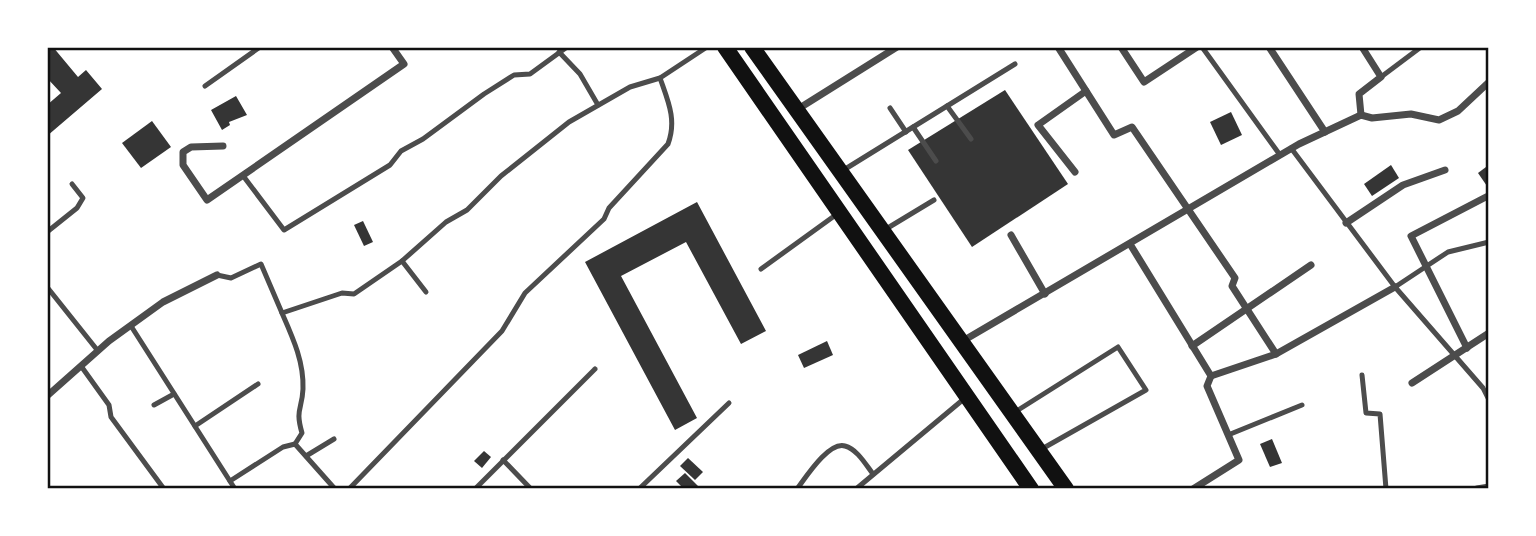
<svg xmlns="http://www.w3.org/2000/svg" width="1536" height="536" viewBox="0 0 1536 536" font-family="Roboto,sans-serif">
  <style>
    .building { fill: #353535 }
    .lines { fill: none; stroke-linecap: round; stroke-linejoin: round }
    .service { stroke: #4c4c4c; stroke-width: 5 }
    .minor { stroke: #4c4c4c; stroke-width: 7 }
    .primary { stroke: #111; stroke-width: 16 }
    .neatline { fill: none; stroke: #111; stroke-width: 2.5 }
  </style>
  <rect width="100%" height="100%" fill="#fff"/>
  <g class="building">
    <path d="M47 47H53L78 77 86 70 102 89 47 136V105L61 93 47 78Z"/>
    <path d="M1005 90 1068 184 972 247 908 150Z"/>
    <path d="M236 96 247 115 229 122 230 125 222 130 211 110Z"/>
    <path d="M1231 112 1242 135 1221 145 1210 122Z"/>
    <path d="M152 121 171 147 141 168 122 143Z"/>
    <path d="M1391 165 1399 178 1372 196 1364 184Z"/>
    <path d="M1486 167 1489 171V189L1478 173Z"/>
    <path d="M697 202 766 331 741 344 686 242 621 276 697 418 675 430 585 262Z"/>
    <path d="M363 221 373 242 364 246 354 225Z"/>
    <path d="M827 341 833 355 804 368 798 355Z"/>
    <path d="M1272 439 1282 463 1270 467 1260 444Z"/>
    <path d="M484 451 491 457 482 468 474 461Z"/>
    <path d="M688 458 703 472 695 480 680 466Z"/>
    <path d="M685 473 701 489H684L676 481Z"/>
  </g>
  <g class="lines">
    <g class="service">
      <path d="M1202 47 1280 155"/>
      <path d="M559 52 580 74 598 105"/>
      <path d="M1381 77 1421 47"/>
      <path d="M205 86 260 47"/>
      <path d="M947 106 971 139"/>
      <path d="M890 108 906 132"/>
      <path d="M913 127 936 161"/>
      <path d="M1291 148 1395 287 1483 388 1489 400"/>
      <path d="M842 171 1015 64"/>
      <path d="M244 177 284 230 390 165 401 151 423 139 484 94 514 75 530 74 567 47"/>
      <path d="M886 229 934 200"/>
      <path d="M47 232 77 208 83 198 72 184"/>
      <path d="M402 261 426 292"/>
      <path d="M761 269 837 214"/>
      <path d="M217 275 231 278 261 264 282 313 342 293 354 294 402 261 446 222 467 210 501 176 569 122 630 87 660 78 707 47"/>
      <path d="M47 287 98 351"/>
      <path d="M1395 287 1448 252 1489 242"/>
      <path d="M282 313C293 338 304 362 303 389 302 410 295 409 302 433L295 444 335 489"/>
      <path d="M131 326 235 489"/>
      <path d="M81 366 109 405 111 417 164 489"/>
      <path d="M1362 375 1366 413 1380 414 1386 489"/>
      <path d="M154 405 174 394"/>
      <path d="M1015 412 1118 347 1146 390 1040 450"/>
      <path d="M195 426 258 384"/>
      <path d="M1228 435 1302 405"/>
      <path d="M306 456 334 439"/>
      <path d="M503 460 531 489"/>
      <path d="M230 481 283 447 295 444"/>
      <path d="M349 489 502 331 525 293 604 219 609 208 668 144C677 120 668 101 660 78"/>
      <path d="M475 489 595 369"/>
      <path d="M639 489 729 403"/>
      <path d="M797 489C806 477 829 441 845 446 857 449 866 465 873 474"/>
      <path d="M856 489 965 398"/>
    </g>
    <g class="minor">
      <path d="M1058 47 1114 135 1132 127 1235 278 1232 286 1276 354"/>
      <path d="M1121 47 1144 82 1197 47"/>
      <path d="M1269 47 1325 132"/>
      <path d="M798 109 897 47"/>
      <path d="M1361 115 1359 94 1381 77 1362 47"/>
      <path d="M223 146 191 147 183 152V165L207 200 404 64 392 47"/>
      <path d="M1075 172 1038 125 1086 91"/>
      <path d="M1346 223 1403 185 1445 170"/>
      <path d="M1011 235 1045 294"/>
      <path d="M1130 244 1211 376 1207 386 1239 460 1193 489"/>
      <path d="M961 342 1299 144 1361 115 1372 118 1411 114 1439 120 1458 111 1489 82"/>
      <path d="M1192 346 1311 265"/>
      <path d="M1467 348 1411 236 1486 197"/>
      <path d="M1211 376 1276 354 1395 287"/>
      <path d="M1412 383 1489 333"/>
      <path d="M47 396 109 341 163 302 217 275"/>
      <path d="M1477 489 1489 487"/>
    </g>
    <g class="primary">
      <path d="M725 47 1031 489"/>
      <path d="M752 47 1066 489"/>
    </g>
  </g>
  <rect width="1536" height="536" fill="none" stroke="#ffffff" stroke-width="98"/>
  <rect x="49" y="49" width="1438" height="438" class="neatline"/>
</svg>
